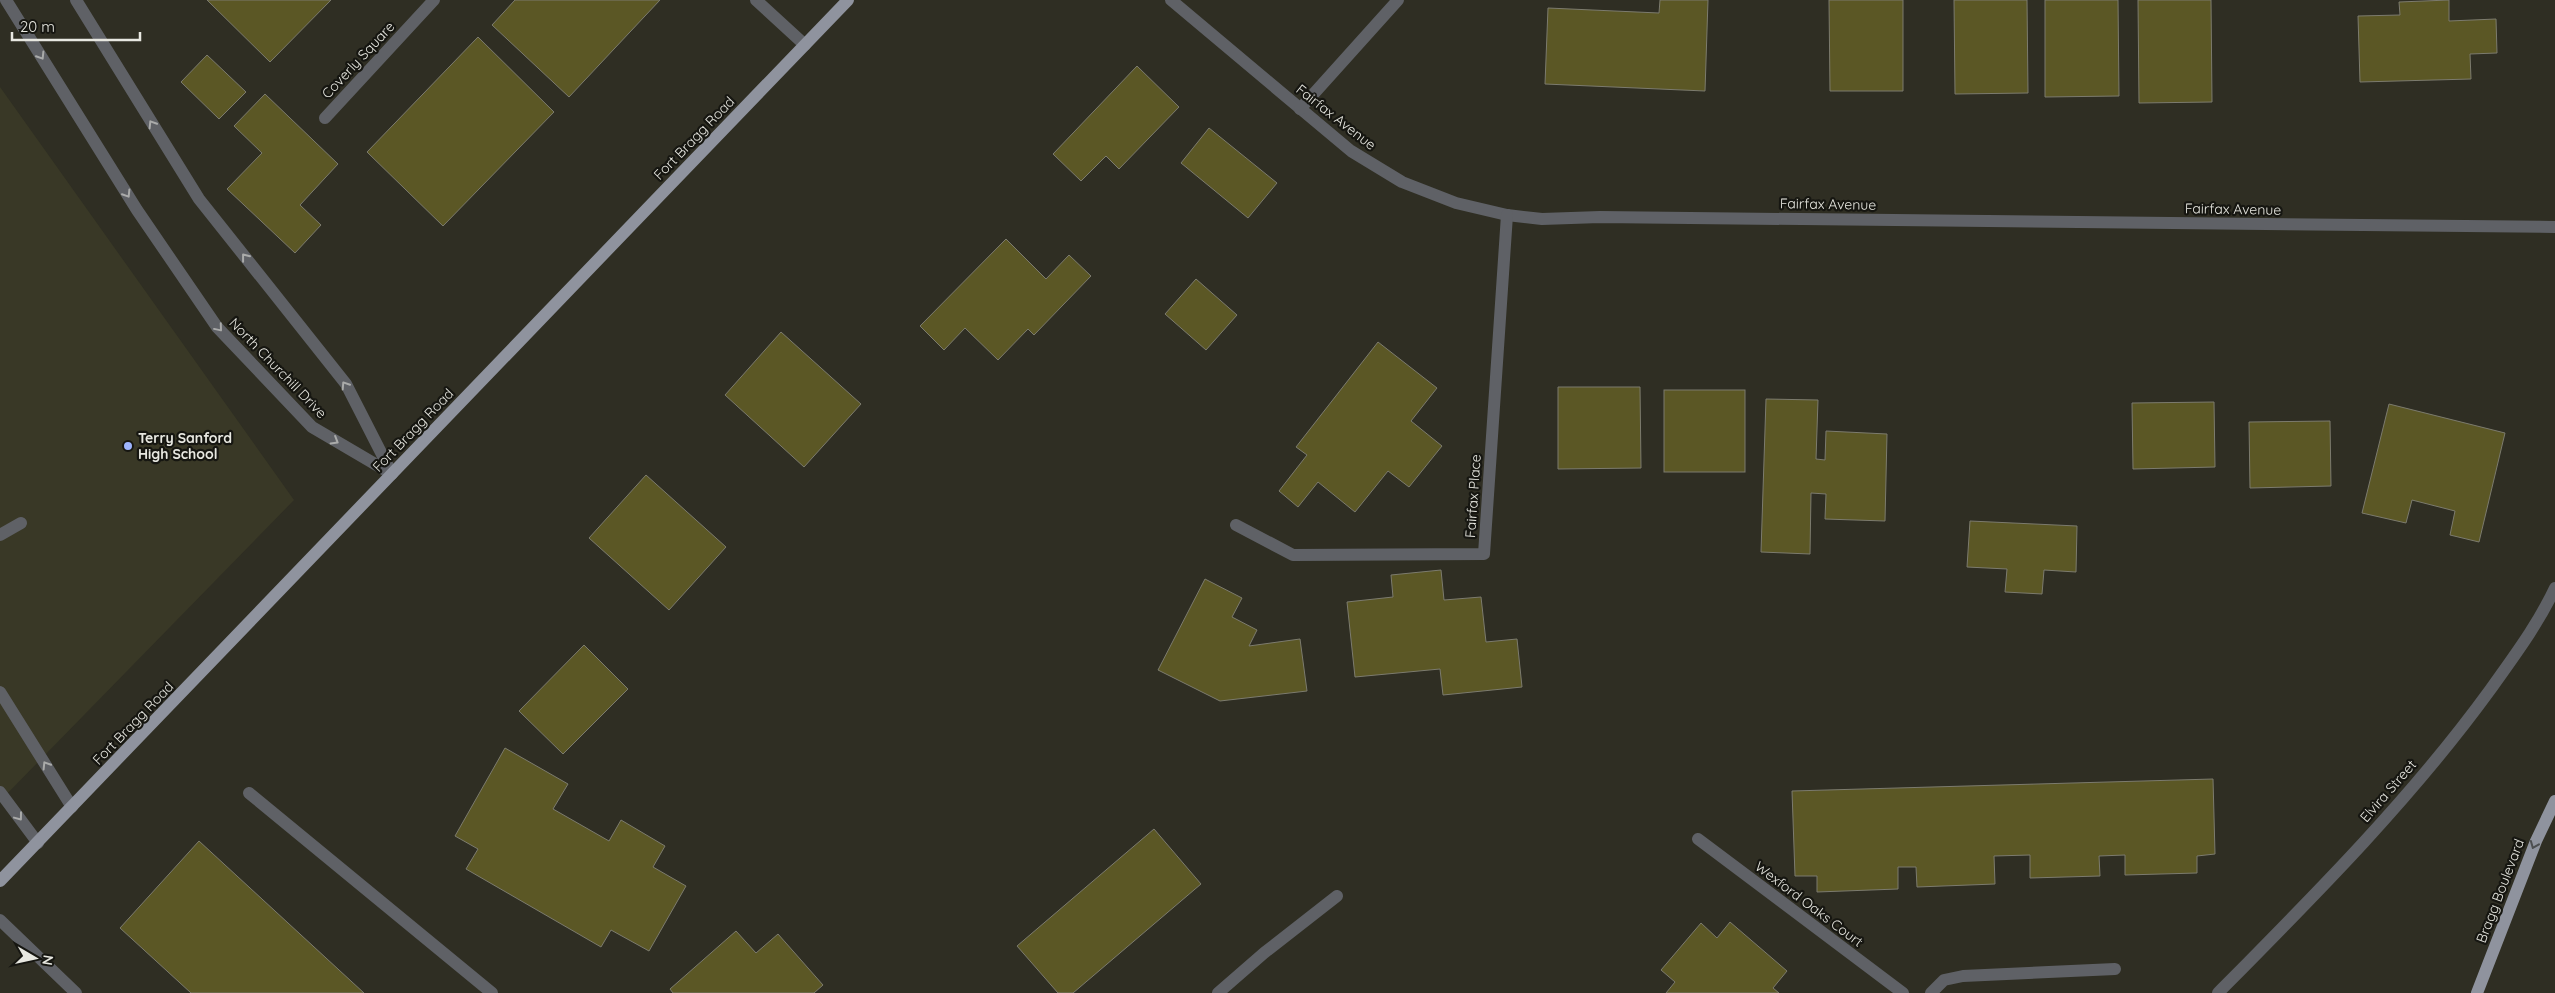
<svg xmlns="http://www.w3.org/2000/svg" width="2555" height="993" viewBox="0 0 2555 993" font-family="Quicksand,sans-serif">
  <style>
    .built { fill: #393826 }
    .building { fill: #5b5725; stroke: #7c7b6e }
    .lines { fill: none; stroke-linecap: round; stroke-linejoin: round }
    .minor { stroke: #5f6166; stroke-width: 12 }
    .major { stroke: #8f939e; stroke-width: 12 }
    .oneway { stroke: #aaabaa }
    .oneway2 { stroke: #4c4e50 }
    .poi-dot { fill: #9db4fd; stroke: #161611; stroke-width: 2 }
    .labels { text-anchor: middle; stroke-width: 4.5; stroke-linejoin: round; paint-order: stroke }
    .street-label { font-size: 14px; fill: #e8e8e1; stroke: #161611 }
    .poi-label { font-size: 14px; font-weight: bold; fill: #e8e8e1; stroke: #161611; text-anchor: start }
  </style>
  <rect width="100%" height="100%" fill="#2f2e23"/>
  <path class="built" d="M0 87 294 500 0 801Z"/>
  <g class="building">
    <path d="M207 0H331L270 62Z"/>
    <path d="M515 0H660L569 97 492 25Z"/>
    <path d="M1660 0H1708L1705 91 1545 84 1548 8 1659 13Z"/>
    <path d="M1829 0H1903V91H1830Z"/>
    <path d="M1954 0H2027L2028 93 1955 94Z"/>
    <path d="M2045 0H2118L2119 96 2045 97Z"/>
    <path d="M2138 0H2211L2212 102 2139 103Z"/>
    <path d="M2449 0V21L2496 19 2497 53 2470 54 2471 79 2360 82 2358 16 2400 15 2399 2Z"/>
    <path d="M478 37 554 112 443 226 367 152Z"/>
    <path d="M207 55 246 92 219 119 181 82Z"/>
    <path d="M1137 66 1179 107 1119 169 1106 156 1081 181 1053 154Z"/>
    <path d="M265 94 338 164 300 205 321 225 295 253 227 189 262 153 234 126Z"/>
    <path d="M1209 128 1277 183 1248 218 1181 163Z"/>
    <path d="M1006 239 1046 279 1069 255 1091 276 1034 335 1028 329 998 360 965 328 944 350 920 326Z"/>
    <path d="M1196 279 1237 315 1206 350 1165 314Z"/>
    <path d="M781 332 861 404 804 467 725 395Z"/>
    <path d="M1378 342 1437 388 1411 421 1442 446 1409 487 1388 471 1355 512 1318 482 1298 507 1279 491 1307 455 1296 447Z"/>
    <path d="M1558 387H1640L1641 468 1558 469Z"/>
    <rect x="1664" y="390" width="81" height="82"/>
    <path d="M1766 399 1818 400 1816 459 1825 460 1826 431 1887 434 1885 521 1825 519 1826 494 1811 493 1810 554 1761 552Z"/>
    <path d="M2214 402 2215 467 2133 469 2132 403Z"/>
    <path d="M2389 404 2505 433 2479 542 2450 535 2455 511 2412 500 2406 523 2362 513Z"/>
    <path d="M2330 421 2331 486 2250 488 2249 422Z"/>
    <path d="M646 475 726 547 669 610 589 538Z"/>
    <path d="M1970 521 2077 526 2076 572 2044 570 2042 594 2005 592 2007 569 1967 567Z"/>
    <path d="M1441 570 1444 600 1481 597 1486 642 1517 639 1522 687 1443 695 1440 669 1355 677 1347 602 1393 597 1391 575Z"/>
    <path d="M1205 579 1242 598 1232 617 1257 630 1249 646 1300 639 1307 691 1220 701 1158 670Z"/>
    <path d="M584 645 628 689 563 754 519 711Z"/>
    <path d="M505 748 568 784 553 809 609 841 621 820 665 846 653 867 686 886 649 951 611 930 601 947 466 869 478 849 455 836Z"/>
    <path d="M2213 779 2215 854 2197 856V873L2125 875V855L2099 856 2100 876 2030 878V855L1994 856 1995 884 1917 887 1916 867H1898V889L1817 892V876H1795L1792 791Z"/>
    <path d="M1154 829 1201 884 1073 993H1058L1017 946Z"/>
    <path d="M199 841 364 993H191L120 928Z"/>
    <path d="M1730 922 1787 971 1773 988 1779 993H1666L1675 982 1661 970 1701 923 1717 938Z"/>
    <path d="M736 931 756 953 778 934 823 985 814 993H673L670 989Z"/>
  </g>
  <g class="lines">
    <g class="minor">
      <path d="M6 0 137 210 217 327 312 427 392 474"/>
      <path d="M76 0 199 199 346 384 392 474"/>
      <path d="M756 0 805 45"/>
      <path d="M1171 0 1351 151 1402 182 1456 203 1507 215 1542 219 1600 217 2555 227"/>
      <path d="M1300 109 1398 0"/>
      <path d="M325 118 434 0"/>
      <path d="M1236 525 1293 555 1484 554 1507 215"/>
      <path d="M0 535 21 523"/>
      <path d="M0 692 72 807"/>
      <path d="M0 792 38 843"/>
      <path d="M249 793 492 993"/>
      <path d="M1698 839 1903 993"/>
      <path d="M0 920 76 993"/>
      <path d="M1218 993 1264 953 1337 896"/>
      <path d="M1931 993 1944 980 1963 976 2115 969"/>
      <path d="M2218 993C2313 897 2410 800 2490 690 2514 656 2537 626 2555 588"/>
    </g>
    <g class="major">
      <path d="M0 881 848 0"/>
      <path d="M2477 993 2536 841 2555 801"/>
    </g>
  </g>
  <defs><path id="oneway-chevron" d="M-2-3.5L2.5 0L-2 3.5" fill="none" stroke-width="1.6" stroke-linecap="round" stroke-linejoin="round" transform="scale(1.25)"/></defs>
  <g class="oneway">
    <use href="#oneway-chevron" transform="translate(41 56) rotate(58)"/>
    <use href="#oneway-chevron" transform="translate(152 124) rotate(-122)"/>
    <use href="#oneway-chevron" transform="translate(127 194) rotate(58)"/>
    <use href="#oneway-chevron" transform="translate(245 257) rotate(-128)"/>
    <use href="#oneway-chevron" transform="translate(219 328) rotate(50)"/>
    <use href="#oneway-chevron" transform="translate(345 385) rotate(-123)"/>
    <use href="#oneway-chevron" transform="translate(335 441) rotate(31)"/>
    <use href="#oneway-chevron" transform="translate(46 765) rotate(-122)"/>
    <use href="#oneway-chevron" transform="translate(19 817) rotate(53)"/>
  </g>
  <use class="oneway2" href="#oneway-chevron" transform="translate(2534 845) rotate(112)"/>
  <circle class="poi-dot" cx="128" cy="446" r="5"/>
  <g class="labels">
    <g class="street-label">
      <text transform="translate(358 60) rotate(-47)" y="5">Coverly Square</text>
      <text transform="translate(1336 117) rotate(38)" y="5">Fairfax Avenue</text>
      <text transform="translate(694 138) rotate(-46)" y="5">Fort Bragg Road</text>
      <text transform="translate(1828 204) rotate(1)" y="5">Fairfax Avenue</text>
      <text transform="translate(2233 209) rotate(1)" y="5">Fairfax Avenue</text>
      <text transform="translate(278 368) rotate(46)" y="5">North Churchill Drive</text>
      <text transform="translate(413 430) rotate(-46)" y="5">Fort Bragg Road</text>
      <text transform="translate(1473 496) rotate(-86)" y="5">Fairfax Place</text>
      <text transform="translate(133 723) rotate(-46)" y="5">Fort Bragg Road</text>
      <text transform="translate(2388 791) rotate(-49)" y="5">Elvira Street</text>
      <text transform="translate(2500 891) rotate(-69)" y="5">Bragg Boulevard</text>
      <text transform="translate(1809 904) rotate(37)" y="5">Wexford Oaks Court</text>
    </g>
    <g class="poi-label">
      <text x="138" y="443">Terry Sanford<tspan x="138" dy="16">High School</tspan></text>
    </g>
  </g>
  <g transform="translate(35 958) rotate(99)" stroke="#161611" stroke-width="4" paint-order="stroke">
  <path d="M0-4L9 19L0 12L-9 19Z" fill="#e8e8e1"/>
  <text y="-8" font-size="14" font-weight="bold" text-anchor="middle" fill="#e8e8e1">N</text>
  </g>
  <path d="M12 32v8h128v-8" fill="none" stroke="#e8e8e1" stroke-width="2.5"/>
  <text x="20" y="32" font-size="15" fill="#e8e8e1" stroke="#161611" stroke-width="4" paint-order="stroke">20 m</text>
</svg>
